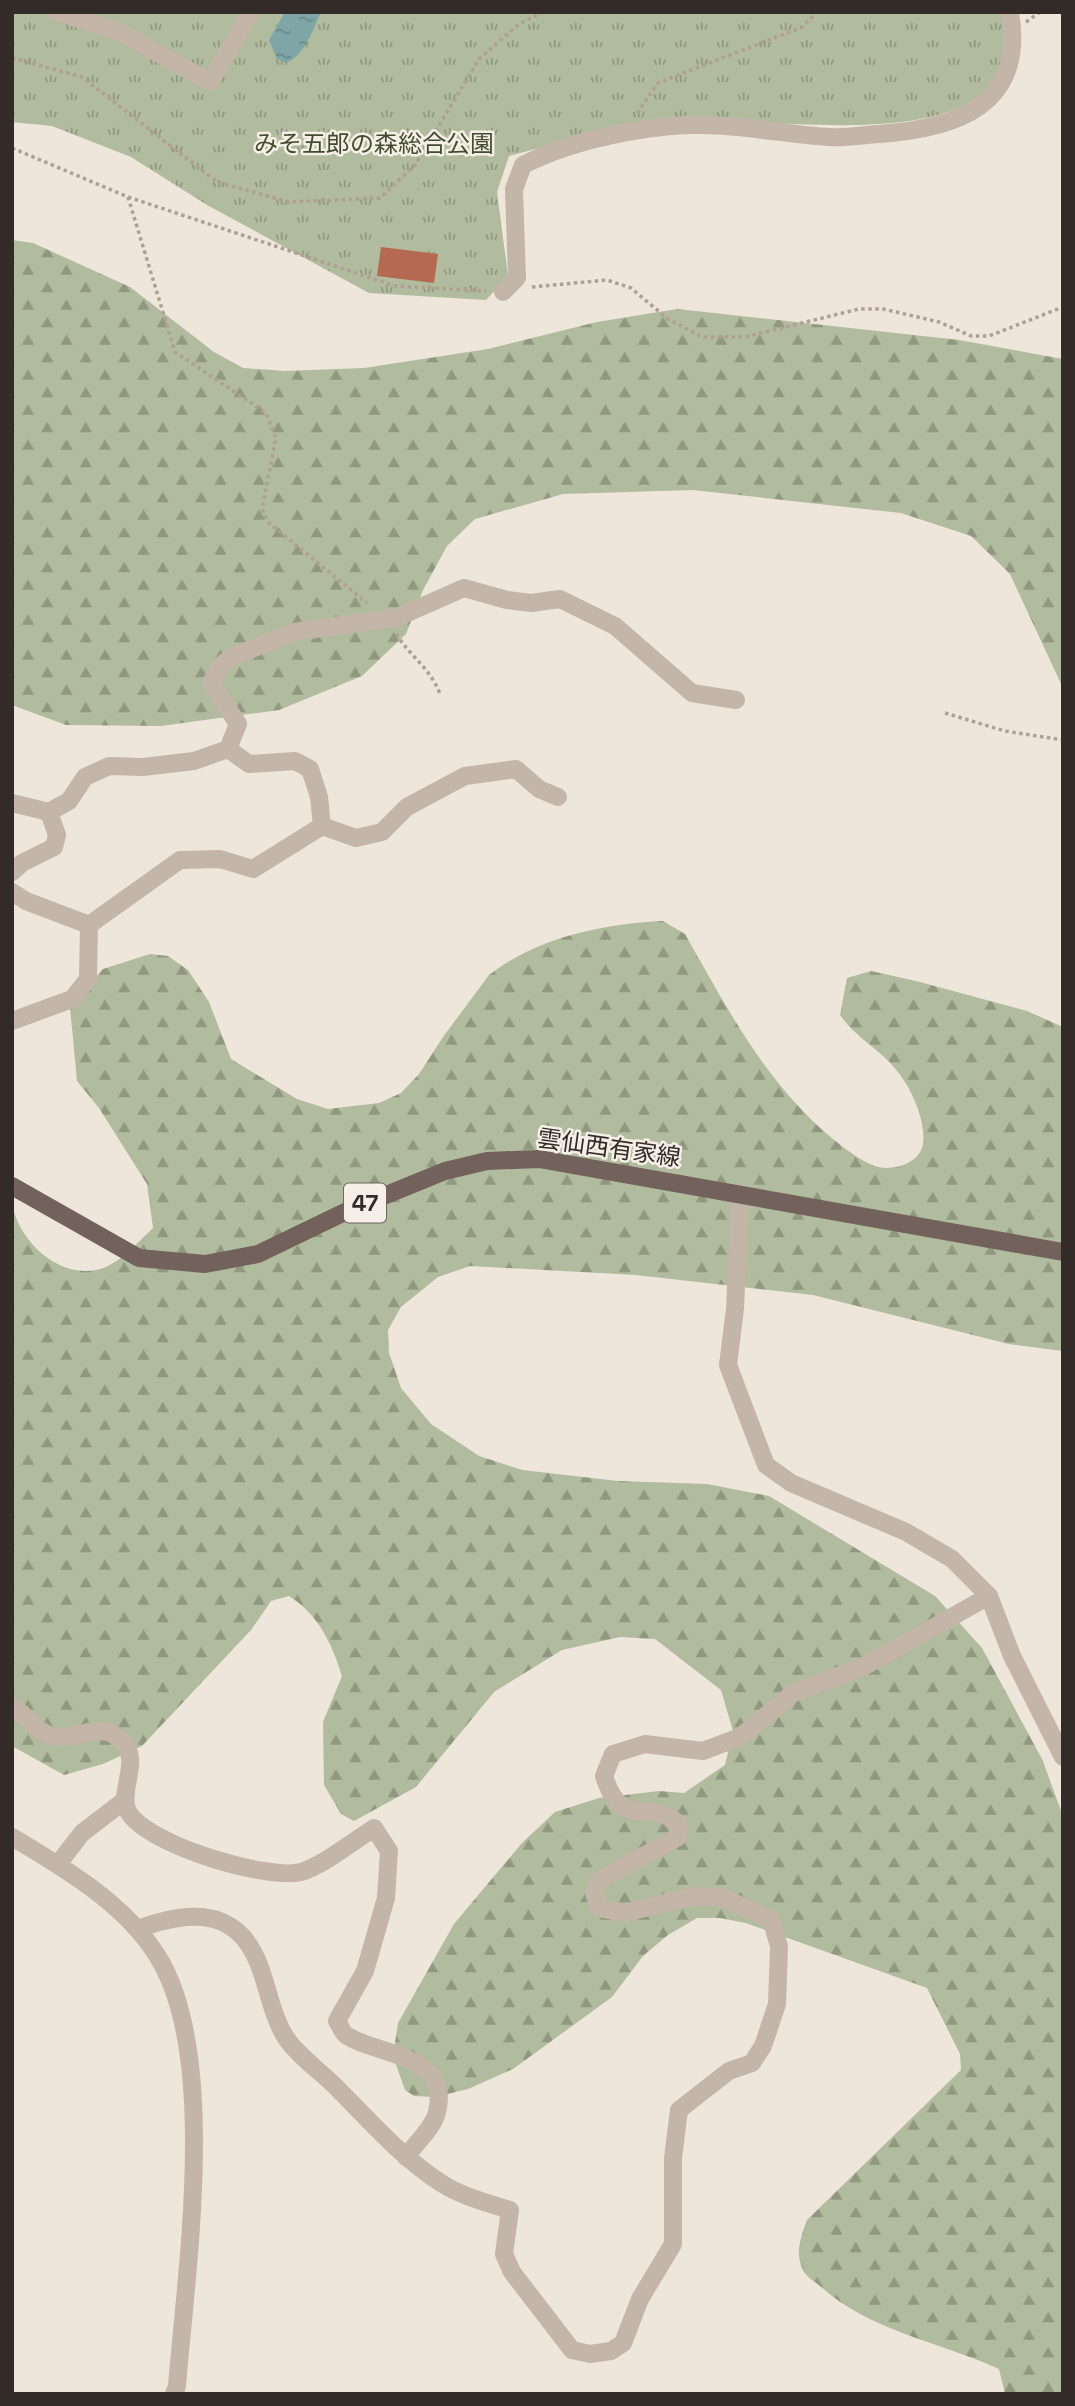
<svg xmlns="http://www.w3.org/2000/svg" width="1075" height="2406" viewBox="0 0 1075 2406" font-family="'Space Grotesk','Noto Sans JP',sans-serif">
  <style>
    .forest { fill: url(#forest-firs) }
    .park { fill: url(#park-tufts) }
    .water { fill: url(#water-ripples) }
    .building { fill: #b66951 }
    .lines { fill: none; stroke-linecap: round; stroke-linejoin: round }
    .path { stroke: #b09f93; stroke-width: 3.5; stroke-dasharray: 3.5 3.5; stroke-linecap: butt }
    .minor { stroke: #c4b5a9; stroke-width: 18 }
    .major { stroke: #72625b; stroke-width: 18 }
    .labels { text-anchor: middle; stroke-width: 5; stroke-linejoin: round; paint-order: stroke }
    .shield { fill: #f6efe7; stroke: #6d6661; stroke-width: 2 }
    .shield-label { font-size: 23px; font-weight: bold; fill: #322b28 }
    .park-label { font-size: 24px; fill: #424d2f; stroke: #f6efe7 }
    .street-label { font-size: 24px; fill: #322b28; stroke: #f6efe7 }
  </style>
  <defs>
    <pattern id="forest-firs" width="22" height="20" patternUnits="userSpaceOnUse" patternTransform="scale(1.75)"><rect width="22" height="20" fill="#b1bb9d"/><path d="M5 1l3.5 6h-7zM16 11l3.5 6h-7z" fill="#919880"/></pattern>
    <pattern id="park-tufts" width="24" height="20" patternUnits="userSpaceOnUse" patternTransform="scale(1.75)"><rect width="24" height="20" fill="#b1bb9d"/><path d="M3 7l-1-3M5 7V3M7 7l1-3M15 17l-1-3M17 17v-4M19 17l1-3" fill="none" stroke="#919880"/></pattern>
    <pattern id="water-ripples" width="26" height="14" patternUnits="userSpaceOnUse" patternTransform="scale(1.75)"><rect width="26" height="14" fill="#7ea6a7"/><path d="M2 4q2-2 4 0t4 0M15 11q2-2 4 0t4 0" fill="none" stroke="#688788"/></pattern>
  </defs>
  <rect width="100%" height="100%" fill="#eee5db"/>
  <g class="forest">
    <path d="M12 240 33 243 130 287 214 352 243 368 285 371 364 368 488 349 597 322 677 309 959 340 1063 359V688L1010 574 971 536 901 513 693 490 563 494 475 519 447 546 423 590 406 634 362 676 279 710 161 726 66 725 12 705Z"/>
    <path d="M663 921 685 934C729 1012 770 1091 843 1147 851 1153 865 1163 875 1166 891 1172 920 1164 923 1144 926 1124 914 1095 903 1079 885 1051 858 1041 840 1015L847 978 871 971 916 981 1027 1011 1063 1027V1351L1009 1344 813 1295 636 1275 470 1266 438 1277 401 1307 388 1330 389 1353 401 1388 431 1424 479 1456 522 1470 618 1481 707 1484 769 1496 935 1596 982 1648 1042 1759 1063 1816V2394H1005L999 2369C938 2341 871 2332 820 2286 815 2282 807 2277 804 2272 794 2254 801 2237 807 2220L961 2070 960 2054 927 1988 746 1923 720 1918H697L668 1935 643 1956 612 1997 513 2069 468 2089 435 2097 414 2096 405 2090 393 2056 398 2023 454 1924 522 1843 555 1812 599 1798 659 1791 684 1793 725 1765 733 1731 721 1690 655 1639 620 1637 562 1650 494 1692 416 1787 354 1821 341 1814 324 1785 323 1722 342 1676C332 1644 319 1615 289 1596L271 1601 251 1630 142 1746 103 1764 64 1775 12 1746V1201C16 1238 56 1278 96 1270 118 1266 137 1243 153 1228L147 1184 99 1108 77 1081 70 1007 103 969 150 954 168 956 188 970 209 1002 231 1059 297 1099 328 1109 379 1103 401 1093 419 1074 443 1037 489 975C538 937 603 924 663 921Z"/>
  </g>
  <path class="park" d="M12 12H1003C1005 32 1009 50 1001 70 965 154 755 116 680 120 623 123 564 142 509 156L497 192 508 276 486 300 369 293 207 205 131 157 52 126 12 122Z"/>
  <path class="water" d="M285 12H321C312 31 306 54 286 63L277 59 269 40Z"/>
  <path class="building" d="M381 247 438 254 434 283 377 276Z"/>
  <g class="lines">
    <g class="path">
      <path d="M1026 22 1040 12"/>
      <path d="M12 58 82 77 217 182 289 202 380 198 415 165 479 59 519 24 543 12"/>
      <path d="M637 113 658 83 802 27 817 12"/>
      <path d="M12 148 128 197 395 286 486 291"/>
      <path d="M128 197 175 352 266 413 276 438 262 509 269 523 367 603"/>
      <path d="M532 287 607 280 631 288 668 319 702 337H745L859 309H883L939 322 971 336H989L1063 307"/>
      <path d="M396 634C410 656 431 669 440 694"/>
      <path d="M945 713 1005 731 1063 740"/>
    </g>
    <g class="minor">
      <path d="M57 12 120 32 210 82 251 12"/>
      <path d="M503 292 517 278 514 189 523 165C567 143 622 131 671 126 724 121 778 134 830 137 846 138 862 135 878 134 956 129 1026 106 1010 12"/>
      <path d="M228 749 249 764 295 761 310 769 319 797 322 826"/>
      <path d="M12 803 49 812 69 801 85 777 109 766 143 767 194 761 228 749 238 724 211 683 220 666 232 657 294 632 398 617 464 588 507 600 531 603 560 599 615 626 692 693 736 700"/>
      <path d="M12 872 22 863 54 847 57 835 49 812"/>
      <path d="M12 892 26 901 89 925"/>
      <path d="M12 1021 72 999 88 979 89 925 180 860 220 859 253 869 322 826 356 838 382 832 407 807 465 776 516 769 539 789 558 797"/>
      <path d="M740 1193 735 1309 728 1365 766 1465 791 1483 906 1532 952 1559 989 1596 1012 1656 1063 1757"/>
      <path d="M12 1706C24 1713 33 1727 45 1733 70 1747 97 1718 120 1739 143 1759 119 1787 127 1809 140 1843 268 1881 301 1872 322 1866 354 1841 374 1828L389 1851 386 1898 365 1971 337 2021C340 2025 342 2032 346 2035 372 2054 452 2054 437 2112 434 2127 415 2144 406 2157"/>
      <path d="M12 1837C64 1868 126 1904 158 1957 219 2055 186 2272 177 2386L174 2394"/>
      <path d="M58 1864 82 1833 125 1800"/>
      <path d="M138 1929C171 1917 214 1906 242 1936 267 1963 266 2007 286 2038 298 2056 320 2071 335 2086 369 2120 401 2157 441 2183 461 2196 487 2203 510 2210L504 2254 512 2272 572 2350 590 2354 611 2351 623 2343 640 2299 673 2244V2158L679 2110 729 2071 752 2063 763 2046 777 2004 779 1946 771 1919 721 1897 694 1896 624 1913 599 1908 594 1893 598 1881 678 1837 679 1824C648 1797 622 1832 604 1776L613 1754 645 1744 703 1751 740 1737 793 1693 863 1667 989 1596"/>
    </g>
    <path class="major" d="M12 1186 139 1258 205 1264 258 1254 347 1211 445 1171 487 1161 539 1159 1063 1252"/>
  </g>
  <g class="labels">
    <rect class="shield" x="344" y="1183.5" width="42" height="39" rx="5"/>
    <g class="shield-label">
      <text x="365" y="1211">47</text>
    </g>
    <g class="park-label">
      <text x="374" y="152">みそ五郎の森総合公園</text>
    </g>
    <g class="street-label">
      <text transform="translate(609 1148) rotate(8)" y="8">雲仙西有家線</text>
    </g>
  </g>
  <rect width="1075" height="2406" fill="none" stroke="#322b28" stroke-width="28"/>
</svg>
